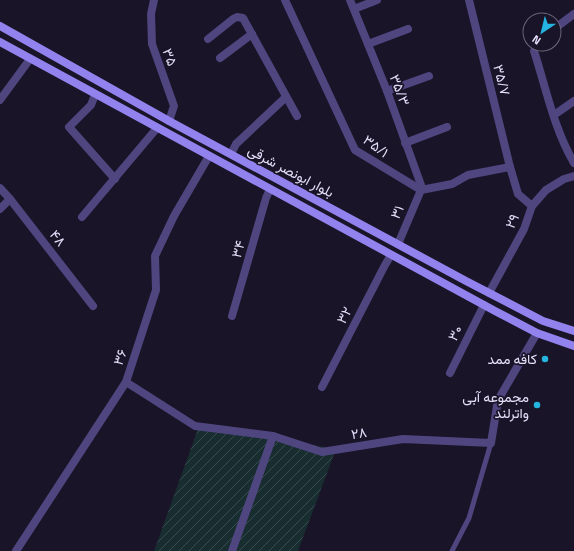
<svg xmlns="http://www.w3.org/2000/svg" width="574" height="551" viewBox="0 0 574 551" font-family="'Titillium Web',Vazirmatn,sans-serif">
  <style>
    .garden { fill: url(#garden-furrows) }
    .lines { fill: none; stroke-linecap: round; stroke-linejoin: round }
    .service { stroke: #4f457f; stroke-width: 5 }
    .minor { stroke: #4f457f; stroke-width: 8 }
    .secondary { stroke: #9282ed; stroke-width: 8 }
    .poi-dot { fill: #24b5e0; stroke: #191427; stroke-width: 1.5 }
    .labels { text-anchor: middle; stroke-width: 3.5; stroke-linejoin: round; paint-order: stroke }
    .street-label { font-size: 14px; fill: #e5defa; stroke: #191427 }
    .poi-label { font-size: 14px; fill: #e5defa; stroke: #191427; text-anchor: end }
  </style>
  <defs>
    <pattern id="garden-furrows" width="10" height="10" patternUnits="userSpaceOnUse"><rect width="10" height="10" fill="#172d30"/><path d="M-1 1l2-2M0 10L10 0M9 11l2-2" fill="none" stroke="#394b4f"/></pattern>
  </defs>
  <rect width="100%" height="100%" fill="#191427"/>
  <path class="garden" d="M199 426 336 449 298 551H154Z"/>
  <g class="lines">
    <path class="service" d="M452 551 469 518 491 443"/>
    <g class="minor">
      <path d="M154 0 151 14 152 44 174 106 169 121"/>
      <path d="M285 0 355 150 421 190 452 184 468 175 510 167"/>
      <path d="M350 0 387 91 421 185V190L398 244"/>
      <path d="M469 0 510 167 518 194 532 206"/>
      <path d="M354 9 377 0"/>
      <path d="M554 29 574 14"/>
      <path d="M208 39 233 19 237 17 243 18 297 116"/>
      <path d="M368 44 408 29"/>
      <path d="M537 44 534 51C546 88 554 129 574 163"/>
      <path d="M220 58 252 34"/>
      <path d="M387 91 429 76"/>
      <path d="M95 95 91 105 69 127 115 179"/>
      <path d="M0 100 30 59"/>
      <path d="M554 115 574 101"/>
      <path d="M405 143 447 127"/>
      <path d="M231 154 236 144 286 97"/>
      <path d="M0 188 10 199 93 306"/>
      <path d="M0 209 10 199"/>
      <path d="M82 217 157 128"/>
      <path d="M489 293 524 229 532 206 546 190 564 179 574 176"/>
      <path d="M232 316 266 198 270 189"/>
      <path d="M450 373 484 305"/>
      <path d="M126 382 195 426 273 436 322 452 403 439 491 443 498 400 537 333"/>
      <path d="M322 387 385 265 391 255"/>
      <path d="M16 551 126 382 156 290 155 256 174 216 209 156"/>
      <path d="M232 551 273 436"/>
    </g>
    <g class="secondary">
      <path d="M0 26 169 121 466 281 543 321 574 331"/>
      <path d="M0 42 495 311 537 333 574 346"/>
    </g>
  </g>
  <g class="poi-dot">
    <circle cx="545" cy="359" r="4"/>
    <circle cx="537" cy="405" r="4"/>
  </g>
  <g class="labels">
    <g class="street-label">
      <text transform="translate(170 57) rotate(70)" y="5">۳۵</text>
      <text transform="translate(502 80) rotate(76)" y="5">۳۵/۷</text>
      <text transform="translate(400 90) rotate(69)" y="5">۳۵/۳</text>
      <text transform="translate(376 146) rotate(36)" y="5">۳۵/۱</text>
      <text transform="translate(291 171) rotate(28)" y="5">بلوار ابونصر شرقی</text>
      <text transform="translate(397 212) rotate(-66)" y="5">۳۱</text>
      <text transform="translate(512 221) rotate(-67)" y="5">۲۹</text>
      <text transform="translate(58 238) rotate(52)" y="5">۴۸</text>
      <text transform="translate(238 249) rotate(-74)" y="5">۳۴</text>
      <text transform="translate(344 315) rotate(-63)" y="5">۳۲</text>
      <text transform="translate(455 333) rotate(-63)" y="5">۳۰</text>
      <text transform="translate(120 357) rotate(-71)" y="5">۳۶</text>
      <text transform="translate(359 433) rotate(-9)" y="5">۲۸</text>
    </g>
    <g class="poi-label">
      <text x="537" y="364">کافه ممد</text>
      <text x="529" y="402">مجموعه آبی<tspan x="529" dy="16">واترلند</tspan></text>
    </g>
  </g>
  <g transform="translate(542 32) rotate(215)"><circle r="19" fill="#191427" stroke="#6b657b"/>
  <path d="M0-3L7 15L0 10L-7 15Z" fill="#24b5e0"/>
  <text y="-6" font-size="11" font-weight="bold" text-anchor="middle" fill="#e5defa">N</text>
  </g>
</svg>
